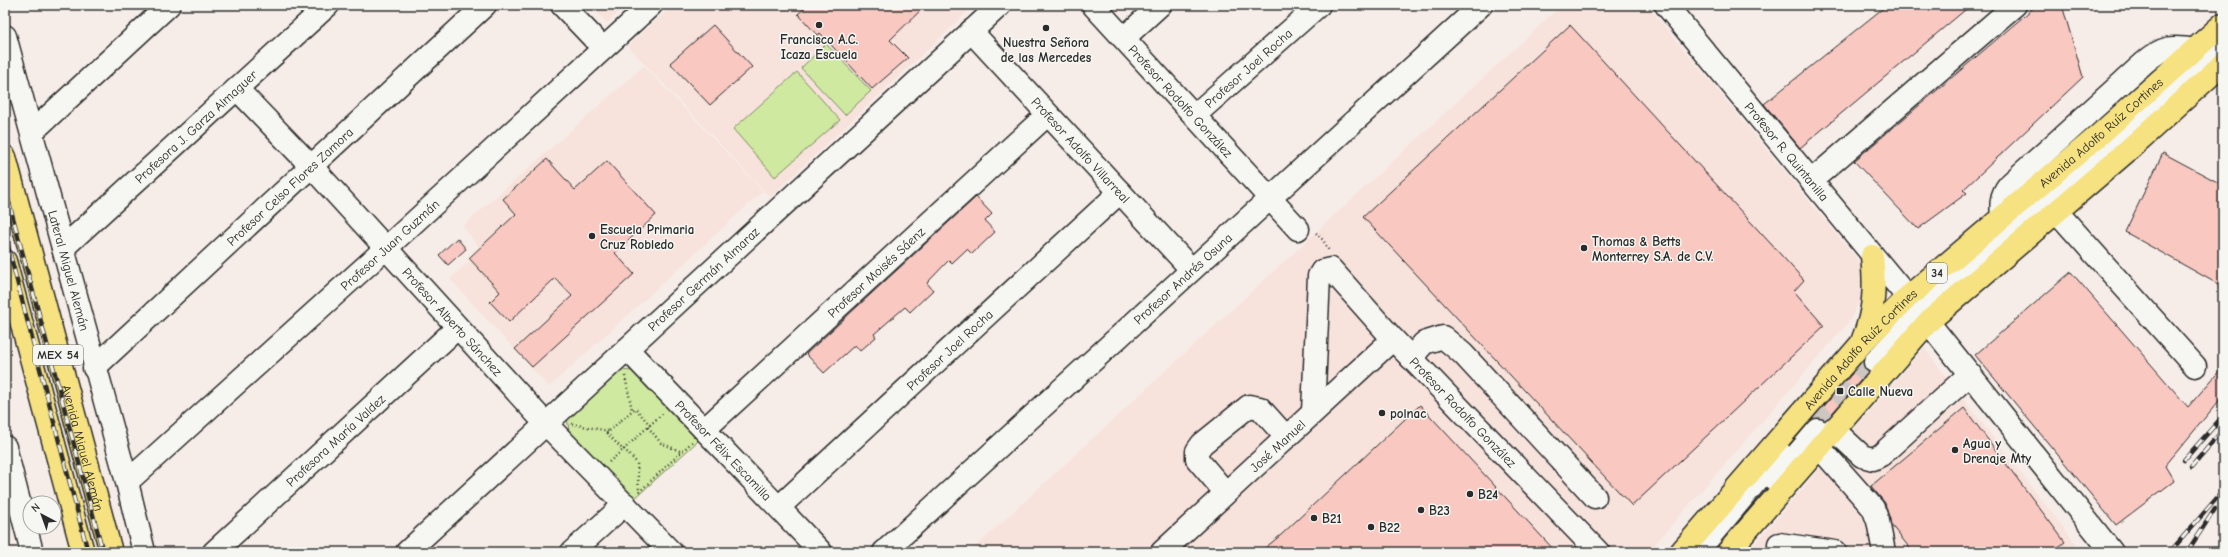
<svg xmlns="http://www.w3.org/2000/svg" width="2228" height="557" viewBox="0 0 2228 557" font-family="'Comic Neue',sans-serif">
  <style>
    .built { fill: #f7e2dc }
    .green { fill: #cfe9a0; stroke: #7d8a66 }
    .building { fill: #f8c8c1; stroke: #2b2b2b }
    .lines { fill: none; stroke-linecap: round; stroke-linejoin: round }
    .minor-tunnel { stroke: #cdc6c2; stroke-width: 22; stroke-dasharray: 22 11; stroke-linecap: butt }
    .minor-casing { stroke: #2b2b2b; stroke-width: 25 }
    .major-casing { stroke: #2b2b2b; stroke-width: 25 }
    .highway-casing { stroke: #2b2b2b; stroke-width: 25 }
    .path { stroke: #2b2b2b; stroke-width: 2.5; stroke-dasharray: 1 3; stroke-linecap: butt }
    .minor { stroke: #f6f6f2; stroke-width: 22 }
    .major { stroke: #f6e281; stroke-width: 22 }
    .highway { stroke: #f6e281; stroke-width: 22 }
    .rail-casing { stroke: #2b2b2b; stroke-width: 4.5 }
    .rail { stroke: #f6f6f2; stroke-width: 3; stroke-dasharray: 9; stroke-linecap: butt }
    .poi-dot { fill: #2b2b2b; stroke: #f6f6f2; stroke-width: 1.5 }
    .labels { text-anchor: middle; stroke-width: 3; stroke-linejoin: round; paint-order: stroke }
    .shield { fill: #f6f6f2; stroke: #686867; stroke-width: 1 }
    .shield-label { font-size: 12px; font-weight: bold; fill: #2b2b2b }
    .poi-label { font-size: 13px; font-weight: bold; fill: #2b2b2b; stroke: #f6f6f2; text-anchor: start }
    .street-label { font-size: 13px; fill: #2b2b2b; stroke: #f6f6f2 }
  </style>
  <rect width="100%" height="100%" fill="#f6ede8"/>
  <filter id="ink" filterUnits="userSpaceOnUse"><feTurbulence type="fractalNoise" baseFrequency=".025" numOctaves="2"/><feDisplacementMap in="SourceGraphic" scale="8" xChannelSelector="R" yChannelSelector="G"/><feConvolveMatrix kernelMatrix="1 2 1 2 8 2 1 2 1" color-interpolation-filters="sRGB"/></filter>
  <g filter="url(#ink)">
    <g class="built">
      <path d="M590 5H626L607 23Z"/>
      <path d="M673 5H975L770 197 628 46Z"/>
      <path d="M1562 5H1647L1860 263 1867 287 1848 323 1648 552H970Z"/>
      <path d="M644 66 763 191 549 387 450 279 470 261 468 258 479 247 463 226Z"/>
      <path d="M1924 348 2082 552H1748Z"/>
    </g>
    <g class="green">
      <path d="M826 44 871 91 845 115 801 68Z"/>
      <path d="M797 72 840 120 775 177 733 129Z"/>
      <path d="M618 370 634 371 698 441 633 500 569 431 567 417Z"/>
    </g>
    <g class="building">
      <path d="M808 5H926L890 40 908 58 872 89 820 33 818 36 798 14Z"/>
      <path d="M1887 5H1971L1800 148 1764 104Z"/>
      <path d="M2037 5H2062L2083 77 1963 190 1967 193 1918 229 1854 161Z"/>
      <path d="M713 25 752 67 710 105 670 63Z"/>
      <path d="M1570 25 1804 280 1794 291 1824 326 1632 506 1363 217Z"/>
      <path d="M2163 153 2223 185V287L2125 232Z"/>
      <path d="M547 159 575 190 607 161 656 215 615 253 634 274 532 367 515 349 572 296 555 278 509 322 490 302 500 292 469 258 516 214 503 199Z"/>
      <path d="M976 197 992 214 985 221 995 232 972 254 967 249 952 263 949 260 927 283 933 290 910 312 905 307 874 334 876 337 860 351 855 345 824 373 806 354Z"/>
      <path d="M457 238 466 249 448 265 439 255Z"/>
      <path d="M2071 272 2188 407 2223 367V396L2165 466 2174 481 2116 525 1975 355Z"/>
      <path d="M1863 361V366L1868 372 1828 418 1825 420 1820 418 1813 419Z"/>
      <path d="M1420 405 1556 552H1260L1281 535Z"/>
      <path d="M1964 408 2065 542 2052 552H1913L1891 525 1885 503 1871 486Z"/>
    </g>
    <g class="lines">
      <path class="minor-tunnel" d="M1818 430 1875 362"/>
      <defs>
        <g id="minor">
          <path d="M562 5 603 48"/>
          <path id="s1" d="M1093 5 1298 229"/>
          <path id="s2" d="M1666 5 1928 322 2112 552"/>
          <path id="s3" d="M971 31 1191 269"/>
          <path id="s4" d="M5 36 127 482 144 552"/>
          <path d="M1124 38 1160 5"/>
          <path id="s5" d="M237 89 311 166 546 424 671 552"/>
          <path id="s6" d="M1195 115 1319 5"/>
          <path d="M32 132 169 5"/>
          <path d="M1811 181 2015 5"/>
          <path d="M2057 212 2195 366"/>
          <path d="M2002 219C2001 205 2000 196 2009 185L2144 63C2163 46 2172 46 2196 50"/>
          <path id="s7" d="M63 248 328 5"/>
          <path id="s8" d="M627 349 821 552"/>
          <path d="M1411 358 1424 343 1443 337 1463 354 1595 497"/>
          <path d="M1875 362 1920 313 2223 41"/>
          <path id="s9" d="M94 368 485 5"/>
          <path id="s10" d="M1313 412 1319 276 1322 271 1331 269 1393 339 1598 552"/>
          <path id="s11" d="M705 429 1047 115"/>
          <path d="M1833 429 1862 456 1873 459 1881 455 1970 374"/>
          <path d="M5 447 32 552"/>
          <path d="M1819 447 1873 508 1878 521 1884 552"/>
          <path d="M1775 480 1818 430"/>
          <path id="s12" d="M127 482 385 249 651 5"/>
          <path d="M1225 492 1197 459V451L1202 444 1249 406 1260 408 1286 437"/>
          <path id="s13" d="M779 507 1120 192"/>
          <path d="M1779 544 1835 552"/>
          <path id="s14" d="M214 552 457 328"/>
          <path id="s15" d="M407 552 1000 5"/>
          <path d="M572 552 625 504"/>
          <path id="s16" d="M884 552 1481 5"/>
          <path id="s17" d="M1162 552 1393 339"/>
          <path d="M1697 552 1780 453"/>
        </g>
        <g id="major">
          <path d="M1863 339C1875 310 1875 286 1872 256"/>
          <path id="s18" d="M1681 552 1861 344 1908 297 2098 136 2223 24"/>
          <path d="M1728 552 1928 322 2126 152 2223 64"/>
        </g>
        <g id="highway">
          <path id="s19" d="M5 157 111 552"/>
          <path d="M5 261 83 552"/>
        </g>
      </defs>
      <use href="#minor" class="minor-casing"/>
      <use href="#major" class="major-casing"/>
      <use href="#highway" class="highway-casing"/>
      <g class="path">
        <path d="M1316 233 1323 240 1329 251"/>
        <path d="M625 376 632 410"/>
        <path d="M572 424 609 431"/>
        <path d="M650 425 635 408 607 433 623 450 663 413"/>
        <path d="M648 427 661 443 682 452"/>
        <path d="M624 449 637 463 639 491"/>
        <path d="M609 462 623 450"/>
        <path d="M639 492 692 442"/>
      </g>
      <use href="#minor" class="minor"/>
      <use href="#major" class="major"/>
      <use href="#highway" class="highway"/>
      <defs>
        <g id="rail">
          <path d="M5 188 103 552"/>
          <path d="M5 235 88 552"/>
          <path d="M2184 460 2223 416"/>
          <path d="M2191 467 2223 430"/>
          <path d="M2170 552 2223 491"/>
          <path d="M2187 552 2215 509"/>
        </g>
      </defs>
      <use href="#rail" class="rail-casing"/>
      <use href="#rail" class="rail"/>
    </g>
  </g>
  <g class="poi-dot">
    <circle cx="819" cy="25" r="4"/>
    <circle cx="1046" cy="28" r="4"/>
    <circle cx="592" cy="236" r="4"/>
    <circle cx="1584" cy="248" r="4"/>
    <rect x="1836" y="387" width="8" height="8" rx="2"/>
    <circle cx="1382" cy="413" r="4"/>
    <circle cx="1955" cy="450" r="4"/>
    <circle cx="1470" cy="494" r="4"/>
    <circle cx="1421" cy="510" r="4"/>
    <circle cx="1314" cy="518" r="4"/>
    <circle cx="1371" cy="527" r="4"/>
  </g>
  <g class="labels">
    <g class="shield">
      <rect x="1927" y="263" width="20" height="20" rx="3"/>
      <rect x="33" y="345" width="50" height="20" rx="3"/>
    </g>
    <g class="shield-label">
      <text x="1937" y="277">34</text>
      <text x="58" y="359">MEX 54</text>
    </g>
    <g class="poi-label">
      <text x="819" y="44" text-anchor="middle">Francisco A.C.<tspan x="819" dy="15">Icaza Escuela</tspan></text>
      <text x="1046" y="47" text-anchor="middle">Nuestra Señora<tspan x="1046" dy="15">de las Mercedes</tspan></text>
      <text x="600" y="234">Escuela Primaria<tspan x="600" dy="15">Cruz Robledo</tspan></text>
      <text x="1592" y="246">Thomas &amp; Betts<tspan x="1592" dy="15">Monterrey S.A. de C.V.</tspan></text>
      <text x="1848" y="396">Calle Nueva</text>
      <text x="1390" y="418">polnac</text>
      <text x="1963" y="448">Agua y<tspan x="1963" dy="15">Drenaje Mty</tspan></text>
      <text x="1478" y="499">B24</text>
      <text x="1429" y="515">B23</text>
      <text x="1322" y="523">B21</text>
      <text x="1379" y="532">B22</text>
    </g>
    <g class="street-label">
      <text dy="5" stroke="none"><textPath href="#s6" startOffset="71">Profesor Joel Rocha</textPath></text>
      <text dy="5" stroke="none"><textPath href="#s1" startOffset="130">Profesor Rodolfo González</textPath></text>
      <text dy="5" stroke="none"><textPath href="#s7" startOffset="180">Profesora J. Garza Almaguer</textPath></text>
      <text dy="5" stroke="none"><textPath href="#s18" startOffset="595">Avenida Adolfo Ruíz Cortines</textPath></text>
      <text dy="5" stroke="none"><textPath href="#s3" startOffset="162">Profesor Adolfo Villarreal</textPath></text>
      <text dy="5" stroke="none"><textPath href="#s2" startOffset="190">Profesor R. Quintanilla</textPath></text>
      <text dy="5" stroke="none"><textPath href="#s9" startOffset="267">Profesor Celso Flores Zamora</textPath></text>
      <text dy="5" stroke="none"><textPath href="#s12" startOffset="354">Profesor Juan Guzmán</textPath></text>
      <text dy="5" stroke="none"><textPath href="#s4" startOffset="243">Lateral Miguel Alemán</textPath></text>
      <text dy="5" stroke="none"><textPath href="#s11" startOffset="232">Profesor Moisés Sáenz</textPath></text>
      <text dy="5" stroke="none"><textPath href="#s15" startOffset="403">Profesor Germán Almaraz</textPath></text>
      <text dy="5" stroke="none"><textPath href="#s16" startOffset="405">Profesor Andrés Osuna</textPath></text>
      <text dy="5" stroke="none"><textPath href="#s5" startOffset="317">Profesor Alberto Sánchez</textPath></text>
      <text dy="5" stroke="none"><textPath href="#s13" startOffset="232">Profesor Joel Rocha</textPath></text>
      <text dy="5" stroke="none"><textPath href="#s18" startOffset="271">Avenida Adolfo Ruíz Cortines</textPath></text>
      <text dy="5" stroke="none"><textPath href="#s10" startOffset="346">Profesor Rodolfo González</textPath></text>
      <text dy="5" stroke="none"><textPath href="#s14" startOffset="165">Profesora María Valdez</textPath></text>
      <text dy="5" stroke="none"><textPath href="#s17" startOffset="157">José Manuel</textPath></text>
      <text dy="5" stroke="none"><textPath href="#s19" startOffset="301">Avenida Miguel Alemán</textPath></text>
      <text dy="5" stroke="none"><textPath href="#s8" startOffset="140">Profesor Félix Escamilla</textPath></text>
    </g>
  </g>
  <rect width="2228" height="557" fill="none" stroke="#f6f6f2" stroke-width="20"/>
  <rect x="10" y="10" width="2208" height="537" fill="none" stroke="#2b2b2b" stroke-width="1.5" filter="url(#ink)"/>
  <g transform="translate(42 515) rotate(319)"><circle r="19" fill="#f6f6f2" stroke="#a5a5a2"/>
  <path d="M0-3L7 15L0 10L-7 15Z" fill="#2b2b2b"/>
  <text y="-6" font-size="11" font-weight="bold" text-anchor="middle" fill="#2b2b2b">N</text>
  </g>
</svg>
